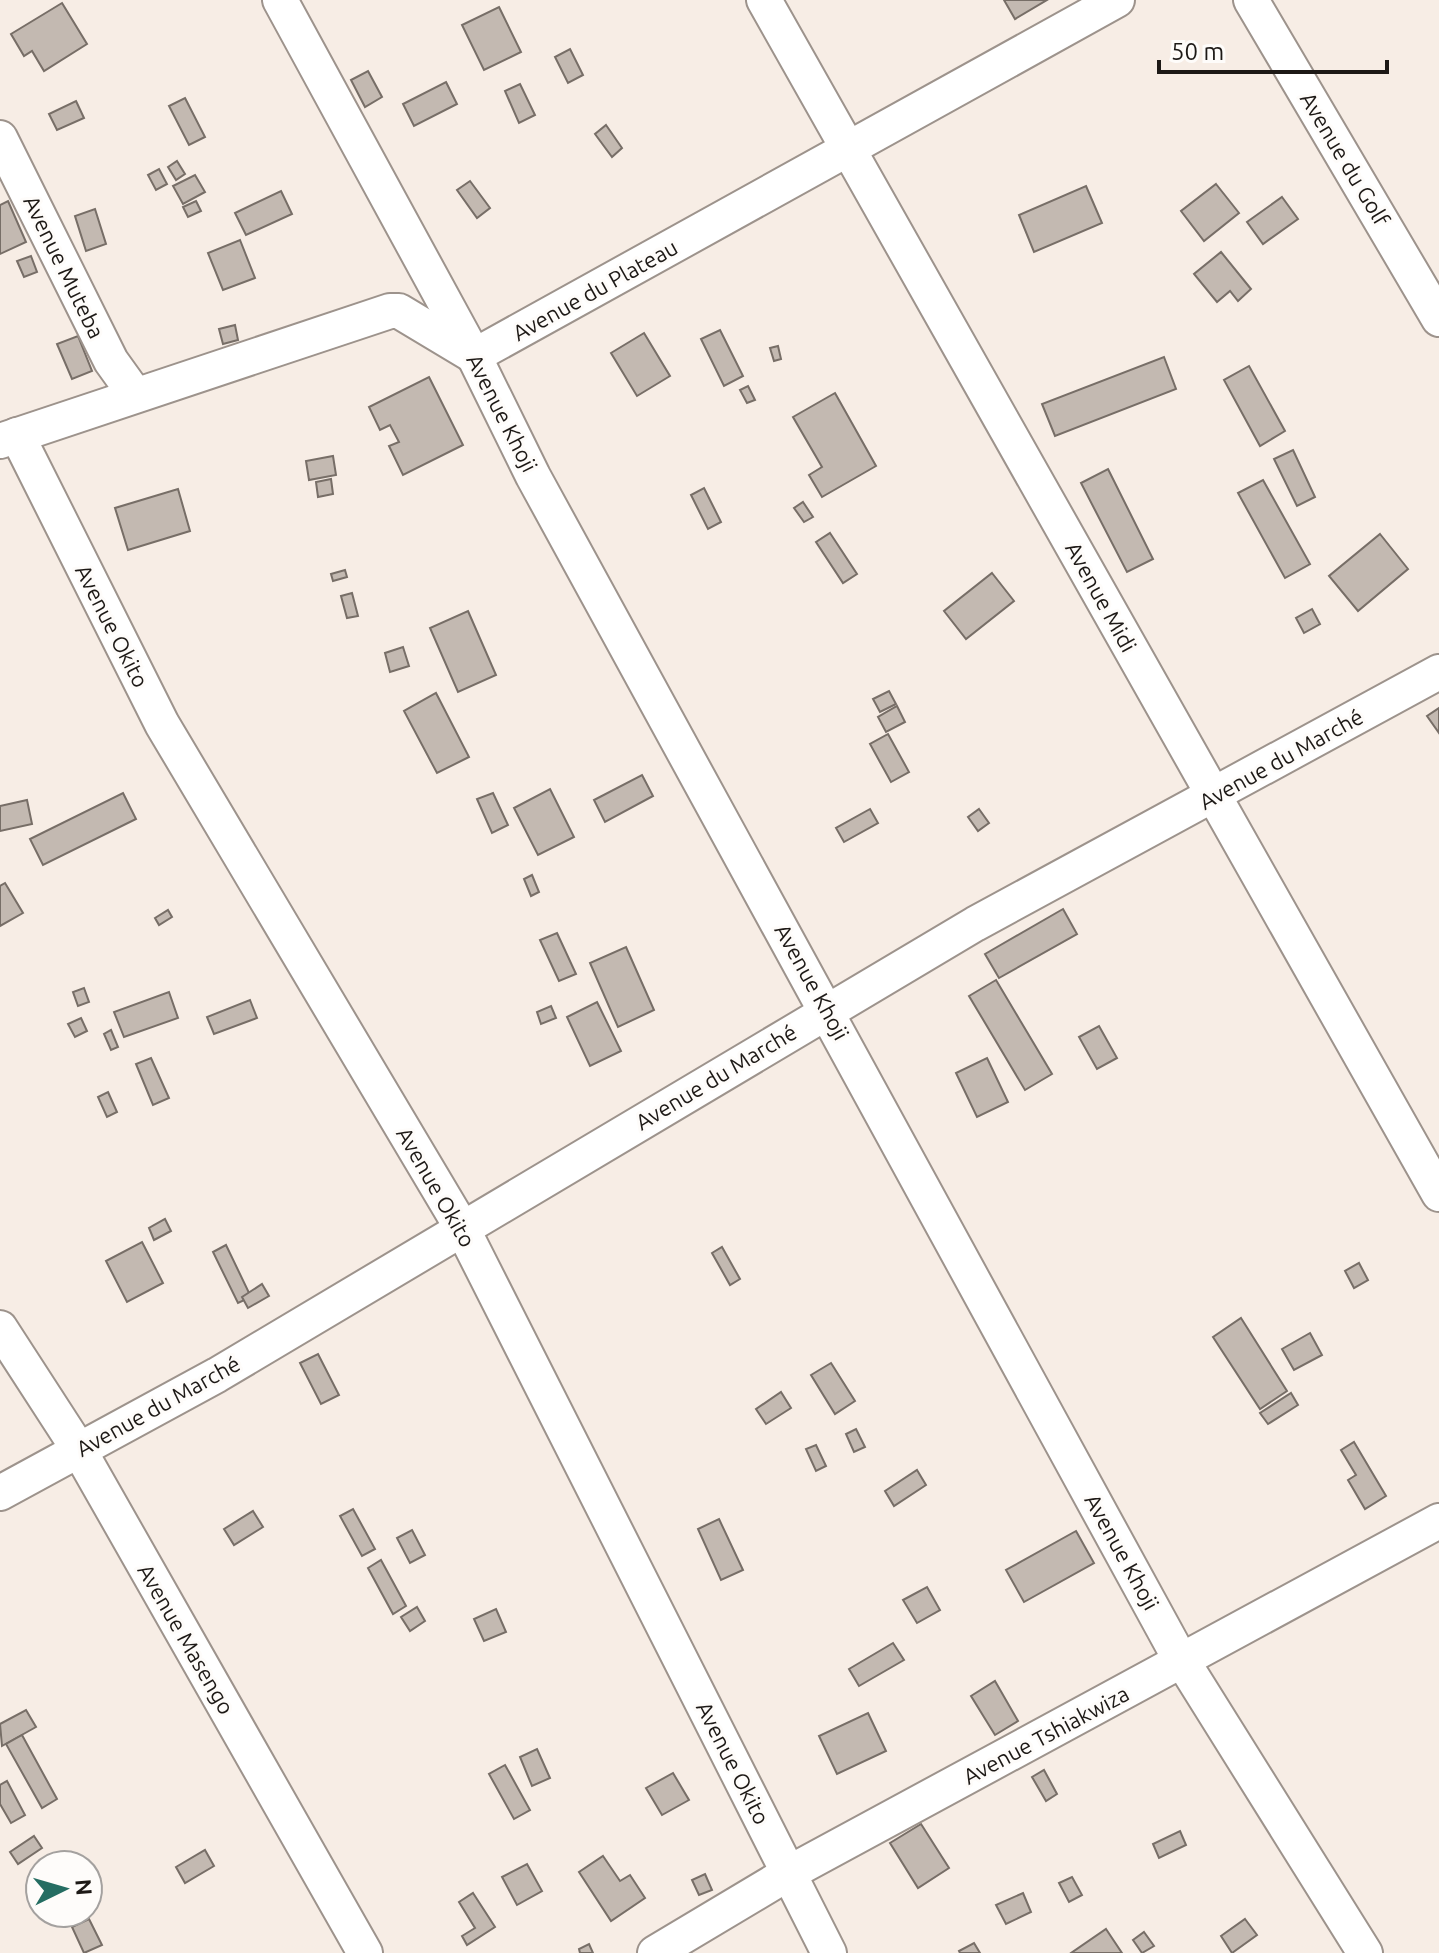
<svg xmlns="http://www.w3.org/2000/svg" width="1439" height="1953" viewBox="0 0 1439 1953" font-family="Ubuntu,sans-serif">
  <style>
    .building { fill: #c3b9b1; stroke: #776e67; stroke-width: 2 }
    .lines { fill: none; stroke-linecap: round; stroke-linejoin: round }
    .minor-casing { stroke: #9d938c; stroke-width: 38 }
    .minor { stroke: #fff; stroke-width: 34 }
    .labels { text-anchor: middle; stroke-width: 6; stroke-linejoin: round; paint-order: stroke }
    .street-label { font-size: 22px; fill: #1d1916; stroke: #fefcfa }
  </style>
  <rect width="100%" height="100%" fill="#f7ede5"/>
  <g class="building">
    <path d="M1004 0H1047L1015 19Z"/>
    <path d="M62 3 87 44 44 71 32 51 24 56 11 34Z"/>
    <path d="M499 7 521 52 484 70 462 25Z"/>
    <path d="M570 49 583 75 568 83 555 57Z"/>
    <path d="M368 71 382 97 365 107 351 80Z"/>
    <path d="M446 82 457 104 414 126 403 104Z"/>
    <path d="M520 84 535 115 519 123 505 91Z"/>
    <path d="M185 98 205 137 189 145 169 106Z"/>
    <path d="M76 101 84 118 57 130 49 114Z"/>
    <path d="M606 125 622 148 612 157 595 134Z"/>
    <path d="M177 161 185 174 176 180 168 167Z"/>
    <path d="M159 169 167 184 156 190 148 175Z"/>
    <path d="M195 175 205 192 183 204 173 186Z"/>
    <path d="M470 181 490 208 477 218 457 190Z"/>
    <path d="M1216 184 1239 213 1204 241 1181 211Z"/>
    <path d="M1086 186 1102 223 1034 252 1019 215Z"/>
    <path d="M281 191 292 214 246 235 235 213Z"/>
    <path d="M1282 197 1298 219 1263 244 1247 222Z"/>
    <path d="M8 201 26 242 0 254V205Z"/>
    <path d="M196 201 201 211 188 217 183 207Z"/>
    <path d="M95 209 106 244 86 251 75 216Z"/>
    <path d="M240 240 255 278 223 290 208 253Z"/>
    <path d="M1221 252 1251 289 1238 301 1230 291 1217 302 1194 274Z"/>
    <path d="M31 256 37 272 24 277 17 261Z"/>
    <path d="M235 325 238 340 223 344 219 329Z"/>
    <path d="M720 330 743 376 724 386 701 339Z"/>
    <path d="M644 333 670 376 637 396 611 353Z"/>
    <path d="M78 336 92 371 72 379 57 344Z"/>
    <path d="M778 346 781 359 774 361 770 348Z"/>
    <path d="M1164 357 1176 389 1055 436 1042 404Z"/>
    <path d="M1249 366 1285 431 1260 446 1224 380Z"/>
    <path d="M429 377 463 445 403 475 389 446 399 442 390 425 380 430 369 407Z"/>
    <path d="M748 386 755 400 747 403 740 390Z"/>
    <path d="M835 393 876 466 822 497 809 475 822 467 793 417Z"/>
    <path d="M1293 450 1315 497 1297 506 1274 459Z"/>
    <path d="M333 456 336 475 309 480 306 461Z"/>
    <path d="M1108 469 1153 559 1127 572 1081 483Z"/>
    <path d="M331 479 333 494 318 497 316 482Z"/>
    <path d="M1263 480 1310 564 1285 578 1238 493Z"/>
    <path d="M704 488 721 522 708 529 691 495Z"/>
    <path d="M178 489 190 531 128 550 115 508Z"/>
    <path d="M803 502 813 517 804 522 794 508Z"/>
    <path d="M830 533 857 574 843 583 816 542Z"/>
    <path d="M1380 534 1408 569 1358 611 1329 576Z"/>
    <path d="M345 570 347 577 333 581 331 574Z"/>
    <path d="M992 573 1014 601 966 639 944 611Z"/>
    <path d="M352 593 358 616 347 618 341 596Z"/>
    <path d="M1312 609 1320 624 1304 633 1296 618Z"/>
    <path d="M468 611 496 675 458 692 430 628Z"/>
    <path d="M403 647 409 666 390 672 385 653Z"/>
    <path d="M889 691 896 704 880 712 873 699Z"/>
    <path d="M436 693 469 757 437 773 404 711Z"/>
    <path d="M897 706 905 722 886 732 878 717Z"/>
    <path d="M1439 708V733L1427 716Z"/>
    <path d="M888 734 909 772 891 782 870 744Z"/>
    <path d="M642 775 653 796 605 822 594 800Z"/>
    <path d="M550 789 574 837 538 855 514 808Z"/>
    <path d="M123 793 136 819 43 865 30 839Z"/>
    <path d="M493 793 508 825 492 833 477 799Z"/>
    <path d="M27 800 32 824 0 831V806Z"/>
    <path d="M870 809 878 823 844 842 836 828Z"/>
    <path d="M979 809 989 823 978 831 968 817Z"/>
    <path d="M532 875 539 892 531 896 524 879Z"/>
    <path d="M5 883 23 913 0 926V886Z"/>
    <path d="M1063 909 1077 934 999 978 985 954Z"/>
    <path d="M168 910 172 917 159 925 155 918Z"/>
    <path d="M557 933 576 974 559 981 540 940Z"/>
    <path d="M626 947 654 1010 618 1027 590 963Z"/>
    <path d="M996 980 1052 1074 1025 1090 969 996Z"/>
    <path d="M84 988 89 1002 78 1006 73 992Z"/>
    <path d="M169 992 178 1018 124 1037 114 1012Z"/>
    <path d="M250 1000 257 1018 214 1034 207 1017Z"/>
    <path d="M597 1002 621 1051 590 1066 567 1017Z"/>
    <path d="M551 1006 556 1018 541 1024 537 1012Z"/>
    <path d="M81 1018 87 1031 75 1037 68 1024Z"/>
    <path d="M1099 1026 1117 1058 1097 1069 1079 1037Z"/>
    <path d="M111 1030 118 1047 111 1050 104 1034Z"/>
    <path d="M151 1058 169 1098 153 1105 136 1064Z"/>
    <path d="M987 1058 1008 1102 977 1117 956 1073Z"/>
    <path d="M108 1092 117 1112 107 1117 98 1097Z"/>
    <path d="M165 1219 171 1231 154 1240 149 1228Z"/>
    <path d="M142 1242 163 1283 127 1302 106 1261Z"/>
    <path d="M226 1245 251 1297 238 1303 213 1252Z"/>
    <path d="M722 1247 740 1279 730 1285 712 1253Z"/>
    <path d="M1359 1263 1368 1280 1354 1288 1345 1271Z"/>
    <path d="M262 1284 269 1296 248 1308 242 1297Z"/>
    <path d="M1241 1318 1287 1391 1260 1409 1213 1337Z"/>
    <path d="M1310 1333 1322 1355 1294 1370 1282 1349Z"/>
    <path d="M318 1354 339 1395 321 1404 300 1363Z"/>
    <path d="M831 1363 855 1401 835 1414 811 1375Z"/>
    <path d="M781 1392 791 1408 766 1424 756 1409Z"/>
    <path d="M1291 1393 1298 1405 1268 1424 1260 1413Z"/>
    <path d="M856 1429 865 1447 854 1452 846 1434Z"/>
    <path d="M1354 1442 1386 1496 1365 1509 1348 1480 1356 1475 1341 1450Z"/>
    <path d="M816 1445 826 1466 816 1471 806 1449Z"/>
    <path d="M917 1470 926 1485 894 1506 885 1491Z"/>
    <path d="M353 1509 375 1549 362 1556 340 1516Z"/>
    <path d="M253 1511 263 1527 234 1545 224 1529Z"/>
    <path d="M719 1519 743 1570 721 1580 698 1529Z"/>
    <path d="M412 1530 425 1555 410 1563 397 1538Z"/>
    <path d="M1076 1531 1094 1563 1024 1602 1006 1570Z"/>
    <path d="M381 1560 406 1606 393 1614 368 1568Z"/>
    <path d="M927 1587 940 1610 917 1623 903 1600Z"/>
    <path d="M417 1607 425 1621 410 1631 401 1617Z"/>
    <path d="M496 1609 506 1632 484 1641 474 1619Z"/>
    <path d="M893 1643 904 1660 859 1686 849 1669Z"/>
    <path d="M995 1681 1018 1721 995 1735 971 1696Z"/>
    <path d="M26 1710 36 1727 2 1746 0 1724Z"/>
    <path d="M868 1713 886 1751 837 1774 819 1736Z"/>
    <path d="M22 1735 57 1799 42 1808 6 1744Z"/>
    <path d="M537 1749 550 1778 532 1786 520 1757Z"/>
    <path d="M505 1765 530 1810 514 1819 489 1774Z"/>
    <path d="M1044 1770 1057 1794 1046 1801 1032 1777Z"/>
    <path d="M673 1773 689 1800 662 1815 646 1788Z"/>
    <path d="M7 1781 25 1815 11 1823 0 1804V1785Z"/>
    <path d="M921 1824 949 1868 918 1888 890 1843Z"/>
    <path d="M1180 1831 1186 1845 1159 1858 1153 1844Z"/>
    <path d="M34 1836 42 1848 18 1864 10 1852Z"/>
    <path d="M205 1850 214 1866 185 1883 176 1867Z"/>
    <path d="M603 1856 620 1881 630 1875 645 1898 611 1921 579 1872Z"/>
    <path d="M527 1864 542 1891 517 1905 502 1877Z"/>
    <path d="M705 1874 712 1890 699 1895 692 1880Z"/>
    <path d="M1072 1877 1082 1895 1069 1902 1059 1883Z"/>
    <path d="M473 1893 495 1927 467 1945 462 1936 475 1928 459 1902Z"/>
    <path d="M1023 1893 1031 1912 1006 1924 996 1905Z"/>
    <path d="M89 1919 102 1945 84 1953 72 1927Z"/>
    <path d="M1245 1919 1257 1935 1232 1953 1221 1936Z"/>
    <path d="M1106 1929 1122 1953H1071Z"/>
    <path d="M1144 1932 1154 1946 1142 1953 1133 1940Z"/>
    <path d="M974 1943 980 1953H960L959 1951Z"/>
    <path d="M589 1944 593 1953H580L579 1949Z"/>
  </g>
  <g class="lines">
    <defs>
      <g id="minor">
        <path d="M280 0 474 356 533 476 1173 1646 1365 1953"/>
        <path d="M764 0 1439 1194"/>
        <path d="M1251 0 1439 319"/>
        <path d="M0 138 111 361 134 393"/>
        <path d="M17 435 162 724 462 1228 829 1953"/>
        <path d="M0 441 390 311H399L474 356 1117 0"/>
        <path d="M0 1328 79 1450 365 1953"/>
        <path d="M0 1493 217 1375 975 924 1439 672"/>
        <path d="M655 1953 789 1873 1439 1521"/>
      </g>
    </defs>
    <use href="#minor" class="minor-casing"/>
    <use href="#minor" class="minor"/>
  </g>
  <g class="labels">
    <g class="street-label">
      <text transform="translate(1345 159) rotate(59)" y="8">Avenue du Golf</text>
      <text transform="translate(64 267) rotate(64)" y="8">Avenue Muteba</text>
      <text transform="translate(595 290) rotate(-29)" y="8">Avenue du Plateau</text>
      <text transform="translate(502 413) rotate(63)" y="8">Avenue Khoji</text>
      <text transform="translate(1101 597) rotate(61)" y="8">Avenue Midi</text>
      <text transform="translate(112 626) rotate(63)" y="8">Avenue Okito</text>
      <text transform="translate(1281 759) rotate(-29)" y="8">Avenue du Marché</text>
      <text transform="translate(812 982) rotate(61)" y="8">Avenue Khoji</text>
      <text transform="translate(716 1077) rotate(-31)" y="8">Avenue du Marché</text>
      <text transform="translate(436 1187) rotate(60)" y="8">Avenue Okito</text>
      <text transform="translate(158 1406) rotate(-29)" y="8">Avenue du Marché</text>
      <text transform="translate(1122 1552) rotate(61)" y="8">Avenue Khoji</text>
      <text transform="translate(186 1639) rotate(60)" y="8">Avenue Masengo</text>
      <text transform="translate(1046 1735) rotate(-28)" y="8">Avenue Tshiakwiza</text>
      <text transform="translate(733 1763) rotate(63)" y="8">Avenue Okito</text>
    </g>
  </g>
  <g transform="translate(64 1889) rotate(85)"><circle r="38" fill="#fefcfa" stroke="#a4a19f" stroke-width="2"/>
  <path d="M0-6L14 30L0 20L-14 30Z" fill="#256d62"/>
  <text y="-12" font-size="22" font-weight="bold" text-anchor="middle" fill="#1d1916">N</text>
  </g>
  <path d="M1159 60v12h228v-12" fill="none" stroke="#1d1916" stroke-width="4"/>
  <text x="1171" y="60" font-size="24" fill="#1d1916" stroke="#fefcfa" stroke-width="6" paint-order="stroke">50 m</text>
</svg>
